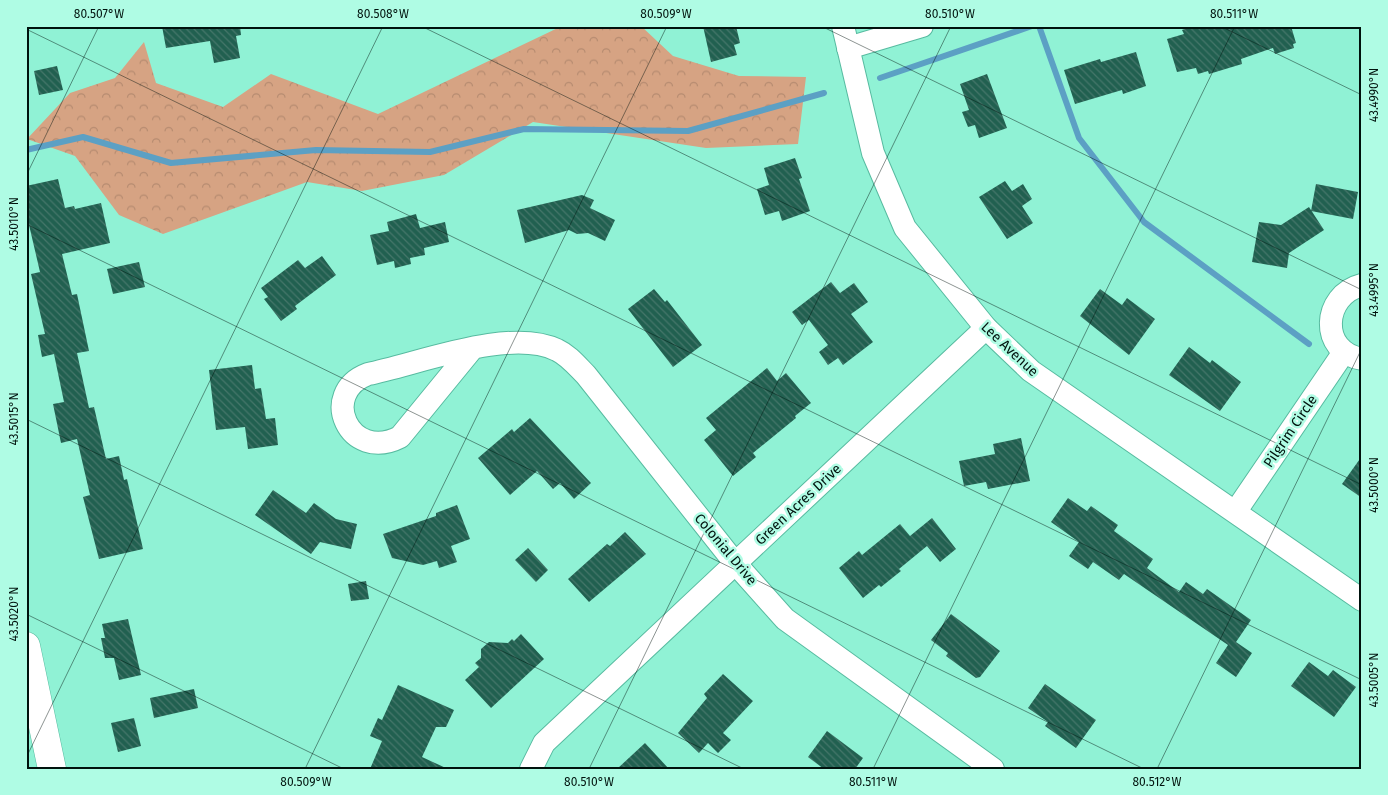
<svg xmlns="http://www.w3.org/2000/svg" width="1388" height="795" viewBox="0 0 1388 795" font-family="'Fira Sans',sans-serif">
  <style>
    .forest { fill: url(#forest-crowns) }
    .lines { fill: none; stroke-linecap: round; stroke-linejoin: round }
    .stream { stroke: #5ca0c4; stroke-width: 6 }
    .building { fill: url(#building-back-hatch) }
    .minor-casing { stroke: #57bba0; stroke-width: 24 }
    .secondary-casing { stroke: #57bba0; stroke-width: 29 }
    .minor { stroke: #fff; stroke-width: 22 }
    .secondary { stroke: #fff; stroke-width: 28 }
    .ticks { fill: none; stroke: #00120d; stroke-width: 1; stroke-opacity: 0.45 }
    .labels { text-anchor: middle; stroke-width: 5; stroke-linejoin: round; paint-order: stroke }
    .street-label { font-size: 14px; fill: #00120d; stroke: #affce4 }
    .neatline { fill: none; stroke: #00120d; stroke-width: 2 }
    .ticks-label { font-size: 12px; text-anchor: middle; fill: #00120d }
  </style>
  <defs>
    <pattern id="forest-crowns" width="20" height="18" patternUnits="userSpaceOnUse" patternTransform="scale(1.25)"><rect width="20" height="18" fill="#d6a383"/><path d="M2 6a3 3 0 1 1 6 0M12 15a3 3 0 1 1 6 0" fill="none" stroke="#b68b70"/></pattern>
    <pattern id="building-back-hatch" width="6" height="6" patternUnits="userSpaceOnUse" patternTransform="scale(1.25)"><rect width="6" height="6" fill="#216050"/><path d="M-1 5l2 2M0 0l6 6M5-1l2 2" fill="none" stroke="#45766a"/></pattern>
  </defs>
  <rect width="100%" height="100%" fill="#90f2d5"/>
  <path class="forest" d="M562 26H641L673 56 739 76 806 77 798 144 706 148 533 122 444 175 362 191 307 182 163 234 119 215 75 156 27 139 70 93 115 78 144 42 156 83 223 107 271 74 378 114Z"/>
  <g class="lines">
    <g class="stream">
      <path d="M1039 26 1079 138 1144 222 1309 344"/>
      <path d="M880 78 1032 26"/>
      <path d="M26 150 83 137 171 163 316 150 430 152 524 129 688 131 824 93"/>
    </g>
  </g>
  <g class="building">
    <path d="M162 26H240L241 35 236 36 240 58 214 63 210 41 166 48Z"/>
    <path d="M703 26H736L740 43 734 45 737 55 711 62Z"/>
    <path d="M1193 26H1291L1296 43 1293 44 1294 48 1275 54 1273 48 1241 59 1242 64 1209 74 1208 71 1198 74 1196 68 1177 72 1167 39 1184 34 1182 30Z"/>
    <path d="M1136 52 1146 86 1123 94 1122 90 1075 104 1064 70 1100 59 1101 62Z"/>
    <path d="M57 66 63 90 39 95 34 71Z"/>
    <path d="M987 74 1007 128 979 138 975 125 968 127 962 112 969 110 960 84Z"/>
    <path d="M795 158 802 178 799 179 810 211 782 221 779 211 765 215 757 189 769 185 764 168Z"/>
    <path d="M58 179 65 208 74 206 75 209 101 203 110 243 62 254 72 295 77 294 89 351 77 353 89 408 94 407 106 459 119 456 124 480 127 479 143 549 99 559 83 497 90 495 77 439 61 443 53 404 64 402 54 354 42 357 38 335 45 334 31 274 40 272 26 212V186Z"/>
    <path d="M1005 181 1012 191 1023 184 1032 199 1022 206 1033 223 1007 239 979 197Z"/>
    <path d="M1316 184 1358 192 1353 219 1311 211Z"/>
    <path d="M582 195 594 200 590 208 615 220 605 241 588 233 577 234 569 230 525 243 517 210Z"/>
    <path d="M1309 207 1324 230 1289 253 1287 268 1252 262 1259 222 1281 225Z"/>
    <path d="M416 214 420 228 445 222 449 242 424 248 425 255 410 258 411 264 395 268 394 261 377 265 370 235 389 231 387 222Z"/>
    <path d="M322 256 336 275 295 306 297 309 281 321 264 299 268 297 261 288 298 260 305 268Z"/>
    <path d="M139 262 145 287 113 294 107 269Z"/>
    <path d="M831 282 840 293 854 283 868 302 851 314 873 342 843 365 838 358 828 365 819 352 828 345 809 320 802 325 792 312Z"/>
    <path d="M654 289 665 302 667 300 702 345 673 367 628 309Z"/>
    <path d="M1100 289 1122 305 1127 298 1155 319 1129 355 1080 316Z"/>
    <path d="M1189 347 1210 363 1212 360 1241 382 1220 411 1169 375Z"/>
    <path d="M252 365 255 389 261 388 266 419 275 418 278 445 248 449 245 427 216 430 209 370Z"/>
    <path d="M767 368 777 381 786 373 811 403 795 416 796 418 753 453 756 457 733 476 704 440 716 430 706 418Z"/>
    <path d="M530 418 591 483 574 499 560 483 553 489 537 471 510 495 478 458 512 429 514 432Z"/>
    <path d="M1021 438 1030 481 988 489 986 482 964 486 959 461 995 454 993 444Z"/>
    <path d="M1362 456V498L1342 484Z"/>
    <path d="M273 490 306 513 314 503 336 519 357 524 351 549 320 542 311 554 255 515Z"/>
    <path d="M1068 498 1087 511 1091 506 1118 525 1114 531 1153 559 1147 568 1179 592 1186 582 1203 594 1207 589 1251 620 1236 642 1252 653 1236 677 1216 663 1228 645 1124 574 1119 580 1093 562 1088 569 1069 556 1079 542 1051 522Z"/>
    <path d="M457 505 470 539 451 546 457 562 439 568 437 561 423 565 392 558 383 534 436 516V513Z"/>
    <path d="M932 518 956 549 940 562 927 546 899 569 901 571 881 587 879 585 863 598 839 568 859 551 862 555 900 524 910 536Z"/>
    <path d="M625 532 646 554 589 602 568 579 607 544 610 546Z"/>
    <path d="M528 548 548 570 536 582 515 560Z"/>
    <path d="M366 581 369 599 351 601 348 584Z"/>
    <path d="M951 614 1000 651 980 677 976 678 946 656 948 653 931 640Z"/>
    <path d="M128 619 141 675 119 680 114 658H105L101 638H105L102 624Z"/>
    <path d="M521 634 544 659 491 708 465 680 479 667 475 663 481 658V649L489 642 508 643 512 639 514 641Z"/>
    <path d="M1309 662 1328 676 1333 670 1356 687 1334 717 1291 686Z"/>
    <path d="M723 674 753 701 723 733 731 740 718 753 708 743 699 753 678 733 707 698 704 694Z"/>
    <path d="M1045 684 1096 720 1076 748 1045 726 1048 722 1028 708Z"/>
    <path d="M398 685 454 710 446 727H436L422 757 448 769H370L382 741 370 736 378 718 382 720Z"/>
    <path d="M194 689 198 708 154 718 150 698Z"/>
    <path d="M134 718 141 746 118 752 111 723Z"/>
    <path d="M827 731 863 758 855 769H824L808 757Z"/>
    <path d="M645 743 669 769H617Z"/>
  </g>
  <g class="lines">
    <defs>
      <g id="minor">
        <path d="M843 26 873 153 905 228 986 328 1031 371 1362 600"/>
        <path d="M848 48 922 26"/>
        <path d="M1362 285C1322 295 1319 352 1362 359"/>
        <path d="M472 349 400 437C349 463 318 393 368 374 418 364 510 327 557 350 568 355 577 366 586 375L735 563 785 619 993 769"/>
        <path d="M1236 511 1344 352"/>
        <path d="M531 769 544 743 986 328"/>
      </g>
      <path id="secondary" d="M26 646 52 769"/>
    </defs>
    <use href="#minor" class="minor-casing"/>
    <use href="#secondary" class="secondary-casing"/>
    <use href="#minor" class="minor"/>
    <use href="#secondary" class="secondary"/>
  </g>
  <path class="ticks" d="M421 26 1362 485M821 26 1362 290M1220 26 1362 95M26 29 1362 680M26 176 99 26M26 224 1144 769M26 419 744 769M26 614 344 769M26 758 383 26M305 769 667 26M589 769 951 26M873 769 1235 26M1157 769 1362 348"/>
  <g class="labels">
    <g class="street-label">
      <text transform="translate(1010 349) rotate(43)" y="5">Lee Avenue</text>
      <text transform="translate(1290 431) rotate(-56)" y="5">Pilgrim Circle</text>
      <text transform="translate(798 504) rotate(-43)" y="5">Green Acres Drive</text>
      <text transform="translate(726 549) rotate(50)" y="5">Colonial Drive</text>
    </g>
  </g>
  <rect width="1388" height="795" fill="none" stroke="#affce4" stroke-width="55"/>
  <rect x="28" y="28" width="1332" height="740" class="neatline"/>
  <g class="ticks-label">
    <text x="99" y="18">80.507°W</text>
    <text x="383" y="18">80.508°W</text>
    <text x="666" y="18">80.509°W</text>
    <text x="950" y="18">80.510°W</text>
    <text x="1234" y="18">80.511°W</text>
    <text transform="translate(1374 95) rotate(-90)" y="4">43.4990°N</text>
    <text transform="translate(14 224) rotate(-90)" y="4">43.5010°N</text>
    <text transform="translate(1374 290) rotate(-90)" y="4">43.4995°N</text>
    <text transform="translate(14 419) rotate(-90)" y="4">43.5015°N</text>
    <text transform="translate(1374 485) rotate(-90)" y="4">43.5000°N</text>
    <text transform="translate(14 614) rotate(-90)" y="4">43.5020°N</text>
    <text transform="translate(1374 680) rotate(-90)" y="4">43.5005°N</text>
    <text x="306" y="786">80.509°W</text>
    <text x="589" y="786">80.510°W</text>
    <text x="873" y="786">80.511°W</text>
    <text x="1157" y="786">80.512°W</text>
  </g>
</svg>
